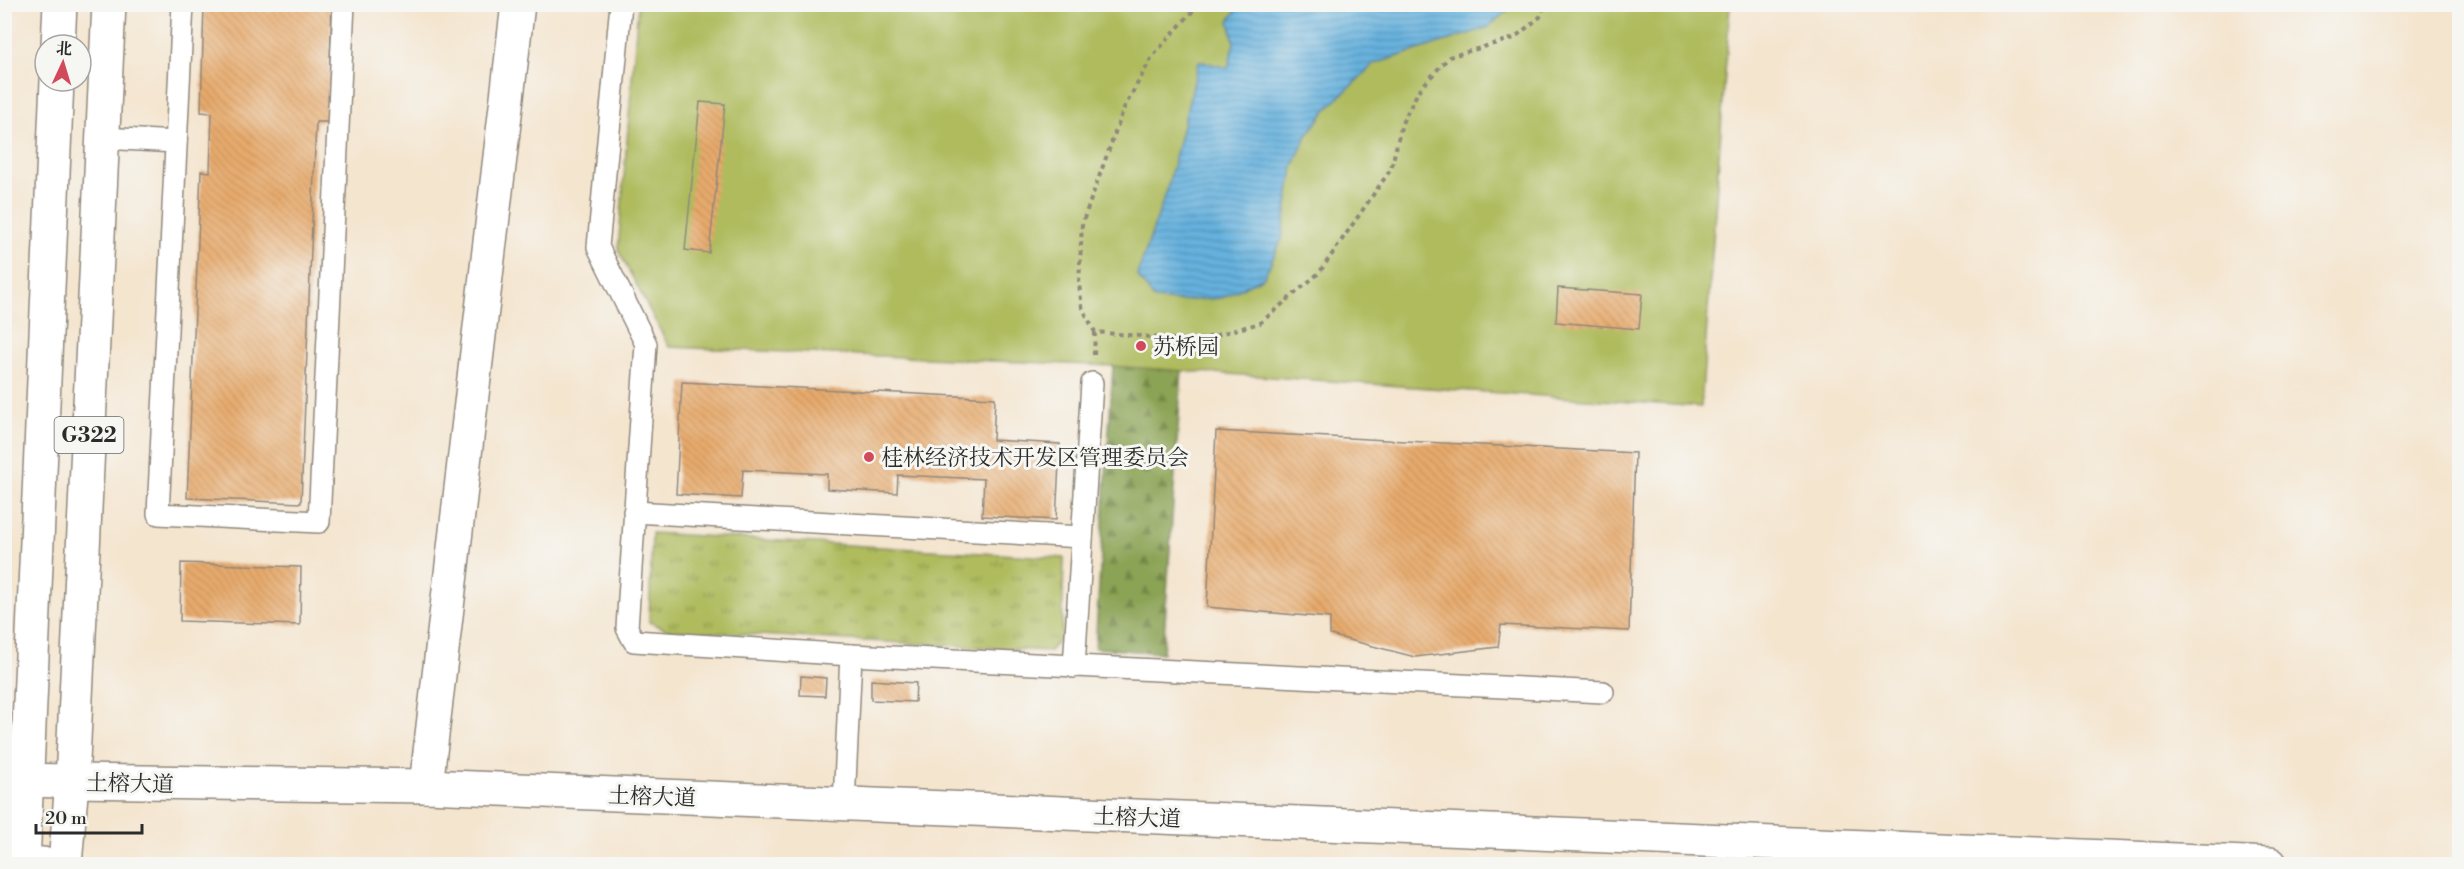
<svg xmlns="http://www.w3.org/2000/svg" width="2464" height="869" viewBox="0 0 2464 869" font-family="'Libre Bodoni','Noto Serif SC',serif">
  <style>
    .grass { fill: url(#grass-tufts); stroke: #6d7344; stroke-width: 1.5 }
    .forest { fill: url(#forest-firs); stroke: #5b6740; stroke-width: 1.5 }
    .green { fill: #afbb5d; stroke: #6d7344; stroke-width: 1.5 }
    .water { fill: url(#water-rules); stroke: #486e84; stroke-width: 1.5 }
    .building { fill: url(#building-back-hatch) }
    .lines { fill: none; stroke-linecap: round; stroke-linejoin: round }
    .service-casing { stroke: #90887d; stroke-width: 24 }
    .minor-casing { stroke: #90887d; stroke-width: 36 }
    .primary-casing { stroke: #90887d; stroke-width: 36 }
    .trunk-casing { stroke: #90887d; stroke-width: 36 }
    .path { stroke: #90887d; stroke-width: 4; stroke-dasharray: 4.5 4.5; stroke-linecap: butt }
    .service { stroke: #fff; stroke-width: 21 }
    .minor { stroke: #fff; stroke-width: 33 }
    .primary { stroke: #fff; stroke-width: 33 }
    .trunk { stroke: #fff; stroke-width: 33 }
    .poi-dot { fill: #d1495b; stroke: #f6f6f2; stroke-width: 2 }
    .labels { text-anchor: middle; stroke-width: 6; stroke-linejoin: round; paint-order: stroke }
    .shield { fill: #f6f6f2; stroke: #686867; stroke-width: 1.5 }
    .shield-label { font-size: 21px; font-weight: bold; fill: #2b2b2b }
    .poi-label { font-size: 22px; fill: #2b2b2b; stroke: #f6f6f2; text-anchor: start }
    .street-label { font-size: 22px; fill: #2b2b2b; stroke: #f6f6f2 }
  </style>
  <defs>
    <pattern id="grass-tufts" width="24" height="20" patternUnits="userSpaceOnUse" patternTransform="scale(1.5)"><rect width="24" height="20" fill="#afbb5d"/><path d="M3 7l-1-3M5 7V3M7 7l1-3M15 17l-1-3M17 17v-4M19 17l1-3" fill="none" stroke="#8f984d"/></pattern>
    <pattern id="forest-firs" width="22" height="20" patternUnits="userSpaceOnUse" patternTransform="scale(1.5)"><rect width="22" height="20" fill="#8ba354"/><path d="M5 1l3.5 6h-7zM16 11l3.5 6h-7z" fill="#728546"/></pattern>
    <pattern id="water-rules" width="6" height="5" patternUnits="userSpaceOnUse" patternTransform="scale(1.5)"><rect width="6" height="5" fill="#65b1de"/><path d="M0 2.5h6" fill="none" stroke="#5390b4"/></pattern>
    <pattern id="building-back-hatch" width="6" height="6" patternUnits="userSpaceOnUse" patternTransform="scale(1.5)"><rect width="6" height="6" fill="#e7aa6c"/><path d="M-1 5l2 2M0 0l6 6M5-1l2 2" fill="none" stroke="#c6925e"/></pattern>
  </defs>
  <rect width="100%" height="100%" fill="#f6f6f2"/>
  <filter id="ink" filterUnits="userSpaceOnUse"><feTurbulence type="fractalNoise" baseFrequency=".0167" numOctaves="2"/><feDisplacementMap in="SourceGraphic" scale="12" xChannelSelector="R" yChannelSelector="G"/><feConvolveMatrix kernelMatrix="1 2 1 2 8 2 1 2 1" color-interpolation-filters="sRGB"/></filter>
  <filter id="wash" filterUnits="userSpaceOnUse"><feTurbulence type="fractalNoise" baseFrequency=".008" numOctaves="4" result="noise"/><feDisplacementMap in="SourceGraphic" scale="24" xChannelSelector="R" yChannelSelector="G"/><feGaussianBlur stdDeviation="1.35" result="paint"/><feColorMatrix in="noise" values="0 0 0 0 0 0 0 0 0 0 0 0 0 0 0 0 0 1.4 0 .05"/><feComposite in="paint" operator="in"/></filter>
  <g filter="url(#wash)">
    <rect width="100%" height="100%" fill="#f4e5cf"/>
    <path class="grass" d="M652 533 1064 558 1062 637 1050 651 667 630 649 622Z"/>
    <path class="forest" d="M1113 366 1182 370 1163 653 1095 648Z"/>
    <path class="green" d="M638 5H1730L1701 407 1113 366 669 347 618 250Z"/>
    <path class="water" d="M1240 4 1508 5 1507 11 1487 28 1374 64 1326 110 1306 137 1293 167 1282 239 1264 277 1222 298 1179 301 1154 299 1137 275 1167 190 1199 61 1228 68 1234 42 1229 21Z"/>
    <g id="blocks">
      <g class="building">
        <path d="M204 4H332L328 122H316L301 503 187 498 201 171 210 172 212 113 201 112Z"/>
        <path d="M700 102 725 104 709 253 685 250Z"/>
        <path d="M1558 288 1642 294 1639 329 1556 322Z"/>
        <path d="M682 382 995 398 993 440 1060 444 1056 520 982 516 984 479 898 475 897 493 827 489V474L743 470 741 498 676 494Z"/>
        <path d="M1216 431 1635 453 1629 631 1501 625 1498 647 1415 657 1330 635V618L1207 607Z"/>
        <path d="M181 563 301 567 300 625 180 621Z"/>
        <path d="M801 676 826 678 825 696 800 695Z"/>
        <path d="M871 680 916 683 915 702 871 700Z"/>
      </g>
    </g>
  </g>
  <g filter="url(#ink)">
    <use href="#blocks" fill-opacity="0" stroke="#90887d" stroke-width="1.5"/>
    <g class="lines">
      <defs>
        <g id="service">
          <path d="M183 4 158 514 319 522 344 4"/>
          <path d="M621 4 598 247 646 344 627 628 634 641 851 655 1603 692"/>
          <path d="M103 138 176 142"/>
          <path d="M634 512 1082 537"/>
          <path d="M1074 667 1092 383"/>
          <path d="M844 804 851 655"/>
        </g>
        <path id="minor" d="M426 786 518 4"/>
        <g id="primary">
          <path d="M4 780 426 786 2270 864"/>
          <path d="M4 863 43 864"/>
        </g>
        <g id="trunk">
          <path d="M58 45 60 4"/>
          <path d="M23 864 57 81"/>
          <path d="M65 864 72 782 109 4"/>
        </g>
      </defs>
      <use href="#service" class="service-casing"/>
      <use href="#minor" class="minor-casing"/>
      <use href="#primary" class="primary-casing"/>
      <use href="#trunk" class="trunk-casing"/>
      <g class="path">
        <path d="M1199 4 1152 57 1124 108 1082 224 1079 284 1082 307 1095 332 1195 341 1260 323 1319 273 1391 169 1402 123 1419 90 1449 57 1514 38 1540 17 1545 4"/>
        <path d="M1094 355 1095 332"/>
      </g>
      <use href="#service" class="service"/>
      <use href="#minor" class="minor"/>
      <use href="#primary" class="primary"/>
      <use href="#trunk" class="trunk"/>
    </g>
  </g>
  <g class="poi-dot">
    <circle cx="1141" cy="346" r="6"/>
    <circle cx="869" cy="457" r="6"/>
  </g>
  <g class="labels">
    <rect class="shield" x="54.5" y="417" width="69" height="36" rx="4.5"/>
    <g class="shield-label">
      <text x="89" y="442">G322</text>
    </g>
    <g class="poi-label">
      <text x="1153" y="354">苏桥园</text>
      <text x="881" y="465">桂林经济技术开发区管理委员会</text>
    </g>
    <g class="street-label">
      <text transform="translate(130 783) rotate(1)" y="8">土榕大道</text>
      <text transform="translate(652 796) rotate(2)" y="8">土榕大道</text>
      <text transform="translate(1137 817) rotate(2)" y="8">土榕大道</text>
    </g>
  </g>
  <rect width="2464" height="869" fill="none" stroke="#f6f6f2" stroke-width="24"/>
  <g transform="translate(63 63) rotate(4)"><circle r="28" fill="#f6f6f2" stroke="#a5a5a2" stroke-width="1.5"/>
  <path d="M0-4.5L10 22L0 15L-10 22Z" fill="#d1495b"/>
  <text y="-9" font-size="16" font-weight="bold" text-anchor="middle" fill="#2b2b2b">北</text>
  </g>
  <path d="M36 824v9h106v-9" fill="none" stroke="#2b2b2b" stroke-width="3"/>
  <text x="45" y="824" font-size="18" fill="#2b2b2b" stroke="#f6f6f2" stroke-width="4.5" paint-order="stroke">20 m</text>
</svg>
